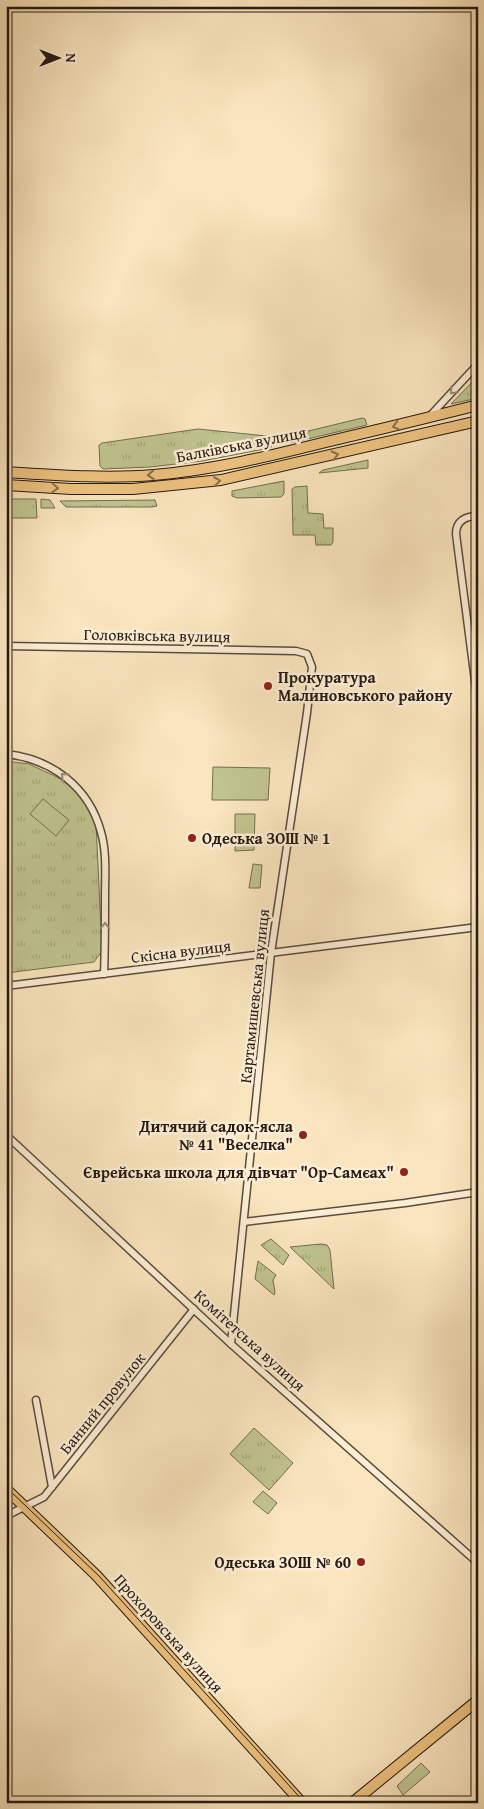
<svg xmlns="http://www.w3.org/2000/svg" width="484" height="1809" viewBox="0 0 484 1809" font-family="'Gentium Book Plus',serif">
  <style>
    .grass { fill: url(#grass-tufts); stroke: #726e50 }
    .garden { fill: #c0c490; stroke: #726e50 }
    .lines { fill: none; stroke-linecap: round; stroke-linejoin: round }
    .street-casing { stroke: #5a4c3c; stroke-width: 9 }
    .primary-casing { stroke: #251911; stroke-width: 12 }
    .street { stroke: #fceed5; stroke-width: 6 }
    .primary { stroke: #edc27f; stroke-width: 10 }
    .tram { stroke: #251911; stroke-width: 1 }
    .oneway { stroke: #9b8e7d }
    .oneway2 { stroke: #896e48 }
    .poi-dot { fill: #8f2418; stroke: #fceed5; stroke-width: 2 }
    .labels { text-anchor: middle; stroke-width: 5; stroke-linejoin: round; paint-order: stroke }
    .street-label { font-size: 16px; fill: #251911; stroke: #fceed5 }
    .poi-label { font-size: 16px; font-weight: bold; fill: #251911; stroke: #fceed5; text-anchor: end }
  </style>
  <defs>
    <pattern id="grass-tufts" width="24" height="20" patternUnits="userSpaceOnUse" patternTransform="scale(1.25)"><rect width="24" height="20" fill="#c0c490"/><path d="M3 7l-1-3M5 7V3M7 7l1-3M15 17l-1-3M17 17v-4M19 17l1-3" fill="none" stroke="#a5a87b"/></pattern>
  </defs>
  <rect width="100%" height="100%" fill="#fae5be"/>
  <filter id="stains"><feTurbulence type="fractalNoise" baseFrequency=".004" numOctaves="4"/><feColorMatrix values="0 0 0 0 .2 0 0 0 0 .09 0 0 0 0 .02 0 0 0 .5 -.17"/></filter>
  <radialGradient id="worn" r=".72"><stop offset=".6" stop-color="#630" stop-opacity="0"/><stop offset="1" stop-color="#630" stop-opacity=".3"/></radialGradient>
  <g class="grass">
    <path d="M478 376V398L451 404Z"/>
    <path d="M362 418 365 419 367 425 290 443 289 438 292 435Z"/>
    <path d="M198 429 267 436 270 437 272 446 270 448 202 461 150 467 103 469 100 466 99 445 102 443Z"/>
    <path d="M368 460V468L319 473 323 470Z"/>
    <path d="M284 481V494L281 497 237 498 232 496V491Z"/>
    <path d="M307 486 308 513 323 514 324 528H333V542L331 545H316L315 535H293L292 489 295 487Z"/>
    <path d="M6 499H36L37 518H6Z"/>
    <path d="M41 499 50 500 55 508H41Z"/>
    <path d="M155 500 157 506 152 507H66L60 501Z"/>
    <path d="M6 761 29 764 59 778 80 794 96 823 102 951 94 962 6 973Z"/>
    <path d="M271 1239 289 1255 283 1265 261 1245Z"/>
    <path d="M321 1244 327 1245 330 1250 334 1289 290 1247Z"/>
    <path d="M258 1261 276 1275 273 1280 275 1292 274 1295 255 1279Z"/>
    <path d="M254 1428 293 1463 269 1490 230 1454Z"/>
    <path d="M421 1763 430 1772 403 1795 397 1786Z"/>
  </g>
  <g class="garden">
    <path d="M213 767 270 768 268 800H212Z"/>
    <path d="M43 799 69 820 56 836 30 814Z"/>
    <path d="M235 814H255L254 850 235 851Z"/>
    <path d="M253 864 262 865 260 888H249Z"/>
    <path d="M263 1491 277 1503 268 1514 253 1502Z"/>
  </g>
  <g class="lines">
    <defs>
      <g id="street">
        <path d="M429 417 478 364"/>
        <path d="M478 516C465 516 456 521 456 534L478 704"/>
        <path d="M6 646 296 651 307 654 312 667 307 713 271 953 231 1344"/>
        <path d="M6 754C52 759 89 787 101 832 107 853 105 875 105 897 105 923 105 949 104 974"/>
        <path d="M6 986 478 927"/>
        <path d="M6 1135 231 1344 478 1563"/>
        <path d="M244 1222 405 1203 478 1192"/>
        <path d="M36 1400 52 1487"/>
        <path d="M6 1516 44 1497 194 1309"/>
      </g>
      <g id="primary">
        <path d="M6 472C55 475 105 479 154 475 213 470 270 456 326 442 377 430 427 418 478 405"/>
        <path d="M6 485 71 489H133L221 480 478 421"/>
        <path d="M6 1489 96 1575 302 1803"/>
        <path d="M352 1803 478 1700"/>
      </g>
    </defs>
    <use href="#street" class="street-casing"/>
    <use href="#primary" class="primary-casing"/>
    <use href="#street" class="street"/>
    <use href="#primary" class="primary"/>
    <path class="tram" d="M6 1487 99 1576 305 1803"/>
  </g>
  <defs><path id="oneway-chevron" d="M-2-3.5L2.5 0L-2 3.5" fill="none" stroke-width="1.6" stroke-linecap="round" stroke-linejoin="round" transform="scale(1.25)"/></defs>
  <g class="oneway">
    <use href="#oneway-chevron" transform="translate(453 391) rotate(133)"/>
    <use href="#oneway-chevron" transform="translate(64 776) rotate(-138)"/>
    <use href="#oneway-chevron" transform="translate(105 926) rotate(-89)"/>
  </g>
  <g class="oneway2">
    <use href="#oneway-chevron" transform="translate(396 426) rotate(166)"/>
    <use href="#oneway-chevron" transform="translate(335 455) rotate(-14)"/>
    <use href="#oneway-chevron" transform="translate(151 475) rotate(176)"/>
    <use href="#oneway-chevron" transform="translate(217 481) rotate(-8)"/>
    <use href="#oneway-chevron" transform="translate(55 488) rotate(3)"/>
  </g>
  <g class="poi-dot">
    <circle cx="268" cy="686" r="5"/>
    <circle cx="192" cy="838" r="5"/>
    <circle cx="303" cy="1135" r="5"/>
    <circle cx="404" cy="1172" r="5"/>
    <circle cx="361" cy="1562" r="5"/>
  </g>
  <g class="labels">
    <g class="street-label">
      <text transform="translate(241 444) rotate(-11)" y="6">Балківська вулиця</text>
      <text transform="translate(157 635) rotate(1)" y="6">Головківська вулиця</text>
      <text transform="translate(181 951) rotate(-7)" y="6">Cкісна вулиця</text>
      <text transform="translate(254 996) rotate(-84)" y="6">Картамишевська вулиця</text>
      <text transform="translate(250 1340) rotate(42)" y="6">Комітетська вулиця</text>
      <text transform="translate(102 1403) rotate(-51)" y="6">Банний провулок</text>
      <text transform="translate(169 1633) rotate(48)" y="6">Прохоровська вулиця</text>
    </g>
    <g class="poi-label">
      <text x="278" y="683" text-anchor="start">Прокуратура<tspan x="278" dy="18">Малиновського району</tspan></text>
      <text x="202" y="844" text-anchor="start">Одеська ЗОШ № 1</text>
      <text x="293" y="1132">Дитячий садок-ясла<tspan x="293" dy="18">№ 41 "Веселка"</tspan></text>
      <text x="394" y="1178">Єврейська школа для дівчат "Ор-Самєах"</text>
      <text x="351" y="1568">Одеська ЗОШ № 60</text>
    </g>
  </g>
  <rect width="484" height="1809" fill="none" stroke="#fae5be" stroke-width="25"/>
  <rect x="8" y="8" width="469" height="1794" fill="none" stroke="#251911" stroke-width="2.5"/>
  <rect x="12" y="12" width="459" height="1784" fill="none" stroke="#251911"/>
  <g transform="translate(58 58) rotate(90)" stroke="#fceed5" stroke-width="4" paint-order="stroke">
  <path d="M0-4L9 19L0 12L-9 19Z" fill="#251911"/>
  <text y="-8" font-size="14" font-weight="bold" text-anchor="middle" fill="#251911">N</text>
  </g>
  <rect width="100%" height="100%" filter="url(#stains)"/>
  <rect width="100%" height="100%" fill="url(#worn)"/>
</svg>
